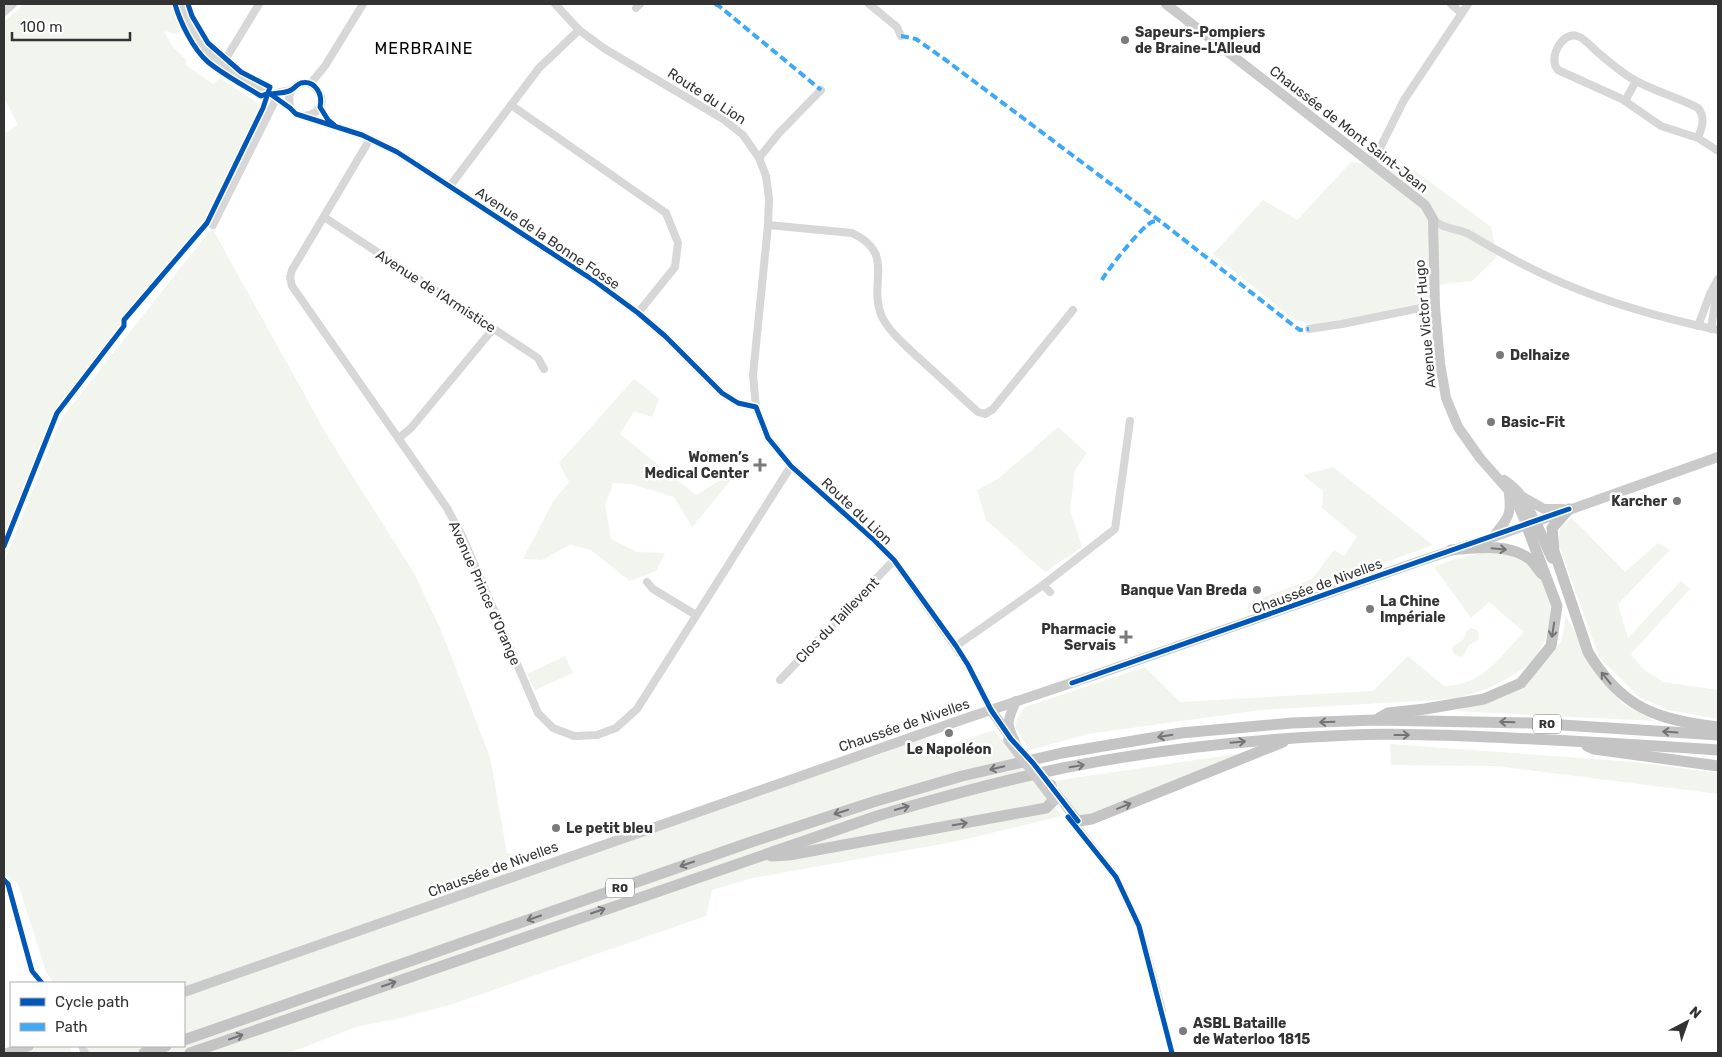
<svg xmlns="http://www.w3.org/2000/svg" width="1722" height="1057" viewBox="0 0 1722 1057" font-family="Rubik,sans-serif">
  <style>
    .green { fill: #f1f5ed }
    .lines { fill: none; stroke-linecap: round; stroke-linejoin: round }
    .minor { stroke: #d7d7d7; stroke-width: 8 }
    .major { stroke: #cacaca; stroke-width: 10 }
    .highway { stroke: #c4c4c4; stroke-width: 11 }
    .major-bridge { stroke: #cacaca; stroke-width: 10 }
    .quiet { stroke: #3fa9f5; stroke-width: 4; stroke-dasharray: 8 4; stroke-linecap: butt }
    .cycleway-casing { stroke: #fff; stroke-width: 8 }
    .cycleway { stroke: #0057b8; stroke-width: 5 }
    .oneway { stroke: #747474 }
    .poi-dot { fill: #7a7a7a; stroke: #fff; stroke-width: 2 }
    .labels { text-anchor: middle; stroke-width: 5; stroke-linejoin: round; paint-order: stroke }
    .shield { fill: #fff; stroke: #707070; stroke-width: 1 }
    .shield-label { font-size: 12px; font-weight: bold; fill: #333 }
    .poi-label { font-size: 14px; font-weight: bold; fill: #333; stroke: #fff; text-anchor: start }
    .street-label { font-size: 14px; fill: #333; stroke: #fff }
    .quarter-label { font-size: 16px; letter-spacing: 1px; fill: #000; stroke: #fff }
  </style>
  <rect width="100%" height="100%" fill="#fff"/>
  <g class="green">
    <path d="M24 4H172L182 29 177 34 164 31 173 47 186 60V65L213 84 220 78 260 105 209 213 55 412 4 541V134L18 125 4 98V22Z"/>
    <path d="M1351 162 1400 168 1410 167 1491 227 1497 257 1472 281 1439 285 1427 302 1316 326 1293 319 1213 254 1263 200 1297 220Z"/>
    <path d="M212 228 328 437 414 573 441 630 490 757 507 853 511 854 520 876 881 754 925 737 931 751 994 730 1062 816 958 841 753 878 712 890 706 916 453 1004 401 1018 356 1027 289 1053H88L84 1046H184V983H54L46 972 18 884 4 874V562L61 419Z"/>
    <path d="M634 379 659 399 652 417 634 411 620 434 696 495 719 481 735 475 692 527 674 497 631 484 613 483 605 505 611 539 637 552 665 553 656 571 630 581 591 550 570 545 542 560 523 559 554 500 569 482 559 463Z"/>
    <path d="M1058 427 1087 453 1075 470 1070 510 1082 547 1045 572 986 520 977 490 998 479Z"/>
    <path d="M1333 467 1433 545 1247 613 1249 603 1312 579 1334 550 1344 556 1357 537 1322 508 1323 491 1303 475Z"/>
    <path d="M1572 518 1625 572 1658 543 1670 550 1618 604 1628 638 1681 581 1690 589 1631 654 1642 668 1663 682 1718 690V719L1669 710 1639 697 1599 657 1558 542 1561 526Z"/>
    <path d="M1492 551C1498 551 1506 551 1512 553 1558 570 1561 628 1531 662 1528 666 1523 668 1519 671 1497 686 1478 693 1452 699L1261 710 1088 734 1030 750 1015 728 1017 719 1025 707 1145 667 1180 702 1373 691 1408 656 1444 686C1484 685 1499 657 1524 632L1489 602 1471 618 1434 567 1455 559Z"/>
    <path d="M1566 616 1601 680 1624 705 1655 721 1456 711 1527 685 1561 642Z"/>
    <path d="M1471 628 1477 630 1479 633 1478 640C1476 642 1472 643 1469 645 1466 649 1466 654 1462 657L1455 655 1452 649C1455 643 1461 643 1464 638 1466 633 1466 631 1471 628Z"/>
    <path d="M565 656 573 673 535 690 527 674Z"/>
    <path d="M1390 744 1634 762 1718 773V794L1496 766 1391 765Z"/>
    <path d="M1250 752 1081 818 1054 781Z"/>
    <path d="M41 1046H70L72 1053H20Z"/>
  </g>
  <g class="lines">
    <g class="minor">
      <path d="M181 4C196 51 224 67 264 91 273 96 281 102 290 108"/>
      <path d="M555 4 579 30 605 49 723 119 743 135 759 158 766 176 769 198 768 225 753 375 756 407 761 421 768 438 791 466 875 541 894 560 968 665 991 710"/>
      <path d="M869 4 897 27 901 36"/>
      <path d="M1451 4 1461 13"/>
      <path d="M636 8 640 4"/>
      <path d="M4 12 13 4"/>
      <path d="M222 65 259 4"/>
      <path d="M310 84 325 66 363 4"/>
      <path d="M271 94 291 90"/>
      <path d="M1625 101 1636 81"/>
      <path d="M511 105 666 213 678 243 675 267 638 313"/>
      <path d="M304 116C344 111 305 59 289 96L290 108 296 114 362 135 397 152 414 163 596 282 638 313 665 336 722 393 738 403 756 407"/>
      <path d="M1698 138C1702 127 1706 118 1698 108 1676 96 1652 91 1631 78 1618 70 1607 60 1595 50 1590 45 1584 38 1577 36 1563 31 1547 58 1558 70L1622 99 1661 126 1698 138 1718 151"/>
      <path d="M370 139 292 270 290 277 292 286 447 508 463 538 538 713 553 728 574 736 597 735 616 728 637 709 791 466"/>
      <path d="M759 158 779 133 821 90"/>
      <path d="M1372 164 1404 100 1468 4"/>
      <path d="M450 186 539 68 579 30"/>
      <path d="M324 217 538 358 544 369"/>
      <path d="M1433 219C1442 229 1455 228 1467 233 1499 252 1531 270 1565 284 1614 305 1666 319 1718 330"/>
      <path d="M213 225 276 99"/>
      <path d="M768 225 852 233C897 254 867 283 882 317 891 334 907 347 921 360 940 377 959 395 978 412L985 414 993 409 1073 310"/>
      <path d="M1698 326 1710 294 1718 279"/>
      <path d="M1309 329 1342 324 1425 307H1435"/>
      <path d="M1711 329 1716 297 1714 287"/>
      <path d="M399 438 411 428 493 329"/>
      <path d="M647 582 653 589 696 615"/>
      <path d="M1043 585 1115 529 1130 421"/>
      <path d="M956 646 1043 585 1050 592"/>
      <path d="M780 680 894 560"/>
      <path d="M1070 818 1116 877 1139 926 1162 1010"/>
      <path d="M82 1046 85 1053"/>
    </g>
    <g class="major">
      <path d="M1166 4 1425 205 1433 219 1435 307 1440 363 1446 398 1458 427 1480 458 1509 491 1517 503 1526 524"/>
      <path d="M1504 480C1523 493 1525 502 1535 521"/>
      <path d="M1523 497 1544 509H1563"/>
      <path d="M1493 537C1506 520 1512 517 1509 495"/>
      <path d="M1016 701C1005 726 1007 723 1017 747"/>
      <path d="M991 710 1008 734"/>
      <path d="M1056 793 1078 821"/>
      <path d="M184 992 964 719 1101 673 1423 560 1493 537 1718 457"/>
      <path d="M7 1053 29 1046"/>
    </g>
    <g class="highway">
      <path d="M1569 509 1552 528 1554 551 1588 652C1621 708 1657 720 1718 727"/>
      <path d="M1535 521 1552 558"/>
      <path d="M1451 550C1477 548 1510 542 1532 561 1535 565 1539 570 1542 574"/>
      <path d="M1379 718 1388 713 1425 709 1484 699 1521 683 1551 646 1557 606 1526 524"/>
      <path d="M1587 746 1594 749 1718 766"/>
      <path d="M1078 821 1092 819 1283 742"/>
      <path d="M771 856 789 855 1046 808 1054 800 1051 785"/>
      <path d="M184 1040 754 841 873 802 962 776 1062 753 1181 733 1292 723 1376 720 1531 723 1718 735"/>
      <path d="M144 1053 166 1046"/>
      <path d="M190 1053 877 816C938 798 1000 781 1063 768 1158 749 1255 739 1351 735 1397 733 1443 735 1488 737 1565 740 1641 745 1718 750"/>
    </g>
    <path class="major-bridge" d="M1008 740 1054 800"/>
    <g class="quiet">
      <path d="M715 4 719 6 821 90"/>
      <path d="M901 36 916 39 947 61 1160 221 1294 326 1300 330 1309 329"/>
      <path d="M1102 280C1107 270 1143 225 1152 222 1155 221 1157 221 1160 221"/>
    </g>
    <defs>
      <g id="cycleway">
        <path d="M175 4C180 22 193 49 208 62 224 75 243 85 261 96L269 93"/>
        <path d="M269 93 290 108 296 114 362 135 397 152 414 163 596 282 638 313 665 336 722 393 738 403 756 407 768 438 791 466 875 541 894 560 956 646 968 665 991 710 1011 739 1033 763 1078 821"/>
        <path d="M271 94C277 93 286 93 291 90 295 88 296 85 301 83 316 80 323 95 320 107L328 120 334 125"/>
        <path d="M4 546 57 413 124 326V320L207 223 263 108 270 87 241 72 208 43 192 16 188 4"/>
        <path d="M1072 683 1569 509"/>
        <path d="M1068 817 1116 877 1139 926 1172 1053"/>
        <path d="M4 880 8 884 32 971 42 983"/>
      </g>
    </defs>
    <use href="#cycleway" class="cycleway-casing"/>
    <use href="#cycleway" class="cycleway"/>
  </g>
  <defs><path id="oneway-shaft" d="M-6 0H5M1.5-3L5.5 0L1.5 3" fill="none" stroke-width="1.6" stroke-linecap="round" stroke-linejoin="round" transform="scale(1.25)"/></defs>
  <g class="oneway">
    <use href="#oneway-shaft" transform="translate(1499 549) rotate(5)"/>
    <use href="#oneway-shaft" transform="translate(1553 630) rotate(99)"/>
    <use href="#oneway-shaft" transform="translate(1606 678) rotate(-129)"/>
    <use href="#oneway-shaft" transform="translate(1327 722) rotate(178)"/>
    <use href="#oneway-shaft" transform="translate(1507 722) rotate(-178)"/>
    <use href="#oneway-shaft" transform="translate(1670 732) rotate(-176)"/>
    <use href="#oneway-shaft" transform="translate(1402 735)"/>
    <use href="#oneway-shaft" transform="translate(1165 736) rotate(171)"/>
    <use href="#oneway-shaft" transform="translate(1238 742) rotate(-5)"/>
    <use href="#oneway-shaft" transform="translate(1077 766) rotate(-10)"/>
    <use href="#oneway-shaft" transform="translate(997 768) rotate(167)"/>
    <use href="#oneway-shaft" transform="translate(1124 806) rotate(-22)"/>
    <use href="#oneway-shaft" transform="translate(902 808) rotate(-16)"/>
    <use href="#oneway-shaft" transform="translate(841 812) rotate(162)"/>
    <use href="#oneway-shaft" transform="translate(960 824) rotate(-10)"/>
    <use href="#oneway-shaft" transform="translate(687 864) rotate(161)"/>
    <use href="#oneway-shaft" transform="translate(598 911) rotate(-19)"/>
    <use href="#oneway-shaft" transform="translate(534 918) rotate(161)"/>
    <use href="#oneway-shaft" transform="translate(389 984) rotate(-19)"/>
    <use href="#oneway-shaft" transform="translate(236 1037) rotate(-19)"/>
  </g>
  <g class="poi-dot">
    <circle cx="1125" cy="40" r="5"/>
    <circle cx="1500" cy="355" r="5"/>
    <circle cx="1491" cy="422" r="5"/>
    <path d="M757.5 457.5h5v5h5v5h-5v5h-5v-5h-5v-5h5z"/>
    <circle cx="1677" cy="501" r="5"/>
    <circle cx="1257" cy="590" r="5"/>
    <circle cx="1370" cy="609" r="5"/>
    <path d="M1123.5 629.5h5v5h5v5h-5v5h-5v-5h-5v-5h5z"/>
    <circle cx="949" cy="733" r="5"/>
    <circle cx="556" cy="828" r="5"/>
    <circle cx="1183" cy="1031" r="5"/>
  </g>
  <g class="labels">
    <g class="shield">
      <rect x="1533" y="714.5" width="28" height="19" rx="4"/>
      <rect x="606" y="878.5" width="28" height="19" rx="4"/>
    </g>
    <g class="shield-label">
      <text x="1547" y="728">R0</text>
      <text x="620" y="892">R0</text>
    </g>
    <g class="poi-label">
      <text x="1135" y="37">Sapeurs-Pompiers<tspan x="1135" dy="16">de Braine-L'Alleud</tspan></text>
      <text x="1510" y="360">Delhaize</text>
      <text x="1501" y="427">Basic-Fit</text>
      <text x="749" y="462" text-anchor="end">Women’s<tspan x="749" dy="16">Medical Center</tspan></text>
      <text x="1667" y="506" text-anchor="end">Karcher</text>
      <text x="1247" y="595" text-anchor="end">Banque Van Breda</text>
      <text x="1380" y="606">La Chine<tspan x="1380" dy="16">Impériale</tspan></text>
      <text x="1116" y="634" text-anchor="end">Pharmacie<tspan x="1116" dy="16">Servais</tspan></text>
      <text x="949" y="754" text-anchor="middle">Le Napoléon</text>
      <text x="566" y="833">Le petit bleu</text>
      <text x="1193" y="1028">ASBL Bataille<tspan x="1193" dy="16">de Waterloo 1815</tspan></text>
    </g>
    <g class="street-label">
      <text transform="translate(707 96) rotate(33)" y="5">Route du Lion</text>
      <text transform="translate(1349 129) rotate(38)" y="5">Chaussée de Mont Saint-Jean</text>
      <text transform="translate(548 238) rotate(34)" y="5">Avenue de la Bonne Fosse</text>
      <text transform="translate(436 291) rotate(33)" y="5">Avenue de l'Armistice</text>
      <text transform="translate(1425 324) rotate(-95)" y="5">Avenue Victor Hugo</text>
      <text transform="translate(857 511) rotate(43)" y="5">Route du Lion</text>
      <text transform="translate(1317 586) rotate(-20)" y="5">Chaussée de Nivelles</text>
      <text transform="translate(485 593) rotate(66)" y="5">Avenue Prince d'Orange</text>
      <text transform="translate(837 620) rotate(-46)" y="5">Clos du Taillevent</text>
      <text transform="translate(904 725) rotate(-19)" y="5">Chaussée de Nivelles</text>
      <text transform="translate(493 869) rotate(-20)" y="5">Chaussée de Nivelles</text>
    </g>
    <g class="quarter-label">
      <text x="424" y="54">MERBRAINE</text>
    </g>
  </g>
  <rect width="1722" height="1057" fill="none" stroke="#333333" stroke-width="10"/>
  <rect x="10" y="982" width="175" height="65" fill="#ffffff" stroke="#adadad"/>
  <rect x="20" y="998" width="25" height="8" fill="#0057b8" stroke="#adadad"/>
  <text x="55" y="1007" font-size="15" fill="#333333">Cycle path</text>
  <rect x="20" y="1023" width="25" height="8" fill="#3fa9f5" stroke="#adadad"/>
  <text x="55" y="1032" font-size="15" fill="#333333">Path</text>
  <g transform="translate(1687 1022) rotate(41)" stroke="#ffffff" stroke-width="4" paint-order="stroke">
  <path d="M0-4L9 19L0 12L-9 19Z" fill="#333333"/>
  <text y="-8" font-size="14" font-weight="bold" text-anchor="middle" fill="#333333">N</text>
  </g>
  <path d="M12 32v8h118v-8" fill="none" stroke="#333333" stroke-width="2.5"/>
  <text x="20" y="32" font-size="15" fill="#333333" stroke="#ffffff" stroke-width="4" paint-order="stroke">100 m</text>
</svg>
